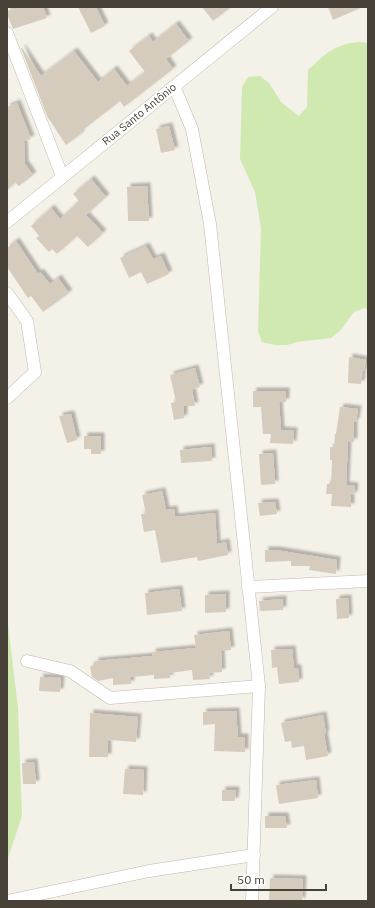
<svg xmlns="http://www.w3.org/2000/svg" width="375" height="908" viewBox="0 0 375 908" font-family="'IBM Plex Sans',sans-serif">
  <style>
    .green { fill: #d0e9b1 }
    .building { fill: #d6ccbe; filter: url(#shadow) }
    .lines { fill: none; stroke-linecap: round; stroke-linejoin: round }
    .minor-casing { stroke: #c0b8ab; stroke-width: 13 }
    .minor { stroke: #fff; stroke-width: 12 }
    .labels { text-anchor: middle; stroke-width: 3; stroke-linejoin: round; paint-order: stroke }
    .street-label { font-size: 11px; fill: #484137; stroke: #fff }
  </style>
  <defs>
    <filter id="shadow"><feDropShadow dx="3.5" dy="-3.5" stdDeviation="1" flood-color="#0004"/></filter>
  </defs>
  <rect width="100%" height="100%" fill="#f4f1e8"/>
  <g class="green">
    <path d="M359 42 368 43V310L365 308 354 312 340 331 331 338 297 342 287 345H275L262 342 258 331 261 228 255 192 240 159 242 87 248 77 260 76 269 83 281 102 299 116 307 107 308 70C325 54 335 44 359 42Z"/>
    <path d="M7 616 18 708 22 816 7 861Z"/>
  </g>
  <g class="building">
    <path d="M18 7H43L47 18 13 29 7 14V11Z"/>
    <path d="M78 7H96L105 26 91 33Z"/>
    <path d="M202 7H231L213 21Z"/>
    <path d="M328 7H363L333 20Z"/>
    <path d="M176 24 189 41 166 59 173 69 124 107 120 101 80 132 81 134 66 145 47 116 21 48H22L41 76 74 51 98 82 114 69 127 86 145 72 129 51 149 36 153 42Z"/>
    <path d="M17 103 31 139 24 141 25 164 33 175 19 186 15 182 7 191V107Z"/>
    <path d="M169 126 175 150 161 153 156 129Z"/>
    <path d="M91 179 106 197 86 215 103 233 88 247 77 236 57 254 52 249 49 252 36 238 39 236 31 226 51 208 60 219 79 201 73 194Z"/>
    <path d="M147 186 149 221H128L127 187Z"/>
    <path d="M16 241 38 274 40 272 50 284 58 278 69 293 43 312 31 296 28 298 7 267V248Z"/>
    <path d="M146 246 153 259 161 256 169 274 147 284 141 272 129 278 120 258Z"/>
    <path d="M349 357 366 360 364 371 363 370 361 384 348 383Z"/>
    <path d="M195 368 200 387 192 389 195 406H184V418L174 420 171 403 176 402 170 375Z"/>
    <path d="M253 391H286V402H279L281 430 294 431 293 444 270 443 271 434H263L261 407H253Z"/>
    <path d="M340 407 358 409 356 422H354V442H348L346 485 355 486 354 495H351V507L331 506 332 494H326L327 484H331L332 460H330V447H334L335 434H336Z"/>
    <path d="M71 414 77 440 67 443 59 416Z"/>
    <path d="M84 436H101V454H91V449H84Z"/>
    <path d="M211 447 212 461 181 463 180 450Z"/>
    <path d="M273 453 275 484 261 485 259 454Z"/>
    <path d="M162 491 166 510 174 509 175 517 215 513 217 544 226 542 228 555 198 561 197 557 161 563 155 530 144 532 141 514H146L142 495Z"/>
    <path d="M275 502 277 514 260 516 258 503Z"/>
    <path d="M265 550H276L337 560 336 574 309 570 310 566H291V561L265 562Z"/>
    <path d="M179 589 182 611 147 615 145 593Z"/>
    <path d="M226 594V612L205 613V595Z"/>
    <path d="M348 598 349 618 337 619 336 599Z"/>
    <path d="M283 599V610L260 611 259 601Z"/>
    <path d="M229 631 231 650 221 651 222 672 209 673 210 679 193 680 192 670 170 673V678L154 679V675L131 677V684L113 685V678L98 681 92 677 90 666 95 665V661L153 656 152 652 196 648 194 635Z"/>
    <path d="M292 649 294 668H298L299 682 279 684 277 667 272 668 271 650Z"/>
    <path d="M40 677 61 678 60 692 39 691Z"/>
    <path d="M236 711 238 737H245V752L214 751 215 724 203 725V712Z"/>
    <path d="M90 713 138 717 136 742 108 740V757H89Z"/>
    <path d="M323 715 326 734H324L328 756 306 760 304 746 292 748 291 741 285 742 281 723Z"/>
    <path d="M34 762 36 784H23L22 763Z"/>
    <path d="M125 769 144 770 143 795 123 794Z"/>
    <path d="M316 780 318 798 279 804 276 785Z"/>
    <path d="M222 790H236L235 801H222Z"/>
    <path d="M265 816H285L287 828H265Z"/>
    <path d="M270 878 303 879 302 901H269Z"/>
  </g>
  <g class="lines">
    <defs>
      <g id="minor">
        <path d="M7 33 62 176"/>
        <path d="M174 86 192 129 210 224 259 686 252 901"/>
        <path d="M7 222 272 7"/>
        <path d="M7 293 27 321 35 372 7 398"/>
        <path d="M248 587 368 581"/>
        <path d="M27 661 70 671 110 698 259 686"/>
        <path d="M7 901 149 871 254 855"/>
      </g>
    </defs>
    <use href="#minor" class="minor-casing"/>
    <use href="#minor" class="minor"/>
  </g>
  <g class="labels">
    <g class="street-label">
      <text transform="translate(139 114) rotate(-39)" y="4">Rua Santo Antônio</text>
    </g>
  </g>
  <rect width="375" height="908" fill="none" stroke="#484137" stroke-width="16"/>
  <path d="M231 884v6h95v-6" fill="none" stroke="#484137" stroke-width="2"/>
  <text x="237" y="884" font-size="12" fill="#484137" stroke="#ffffff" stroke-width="3" paint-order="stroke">50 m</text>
</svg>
